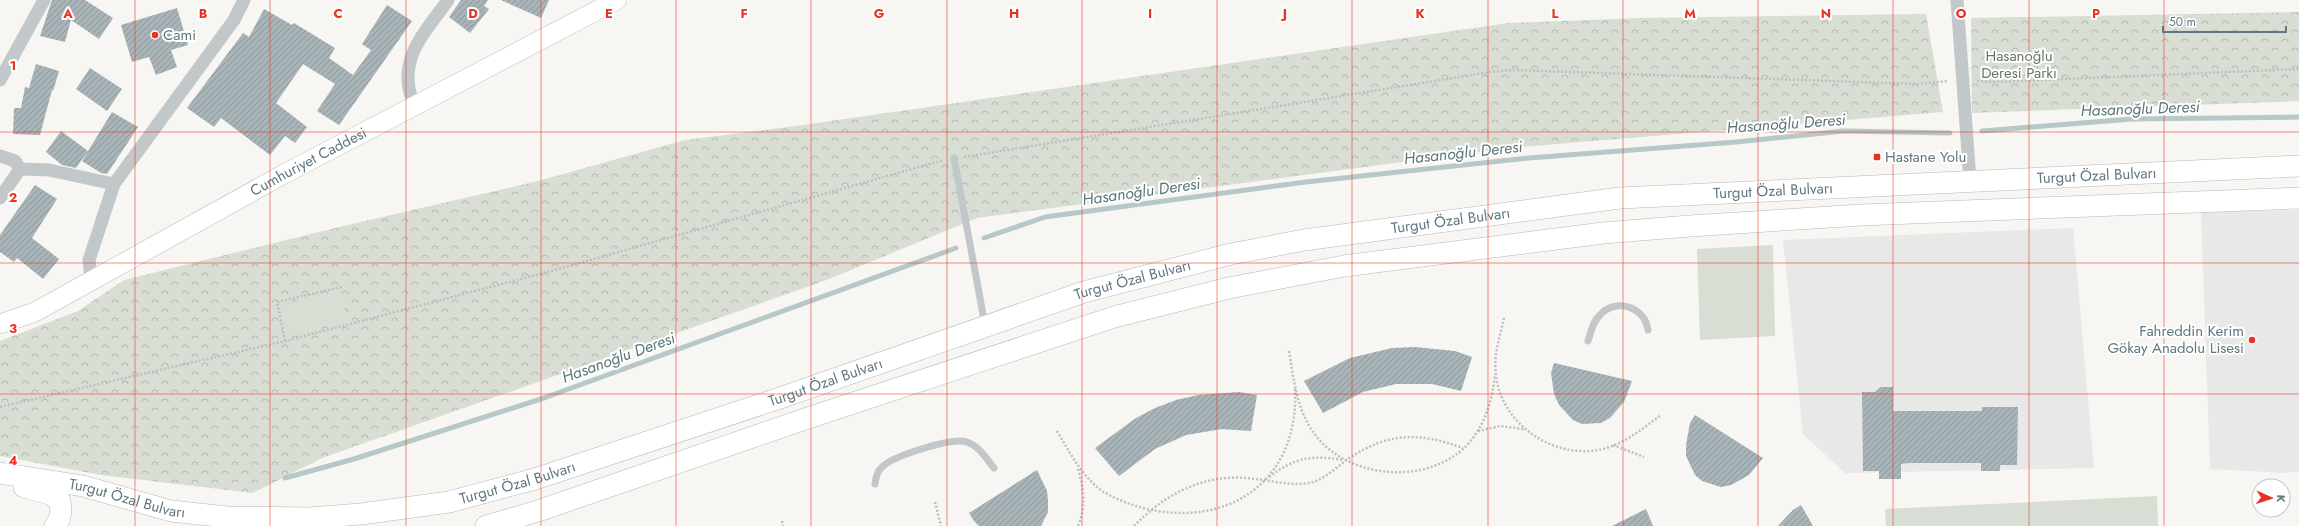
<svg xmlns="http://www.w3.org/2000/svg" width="2299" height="526" viewBox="0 0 2299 526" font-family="Jost,sans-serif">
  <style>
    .built { fill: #e7e8e7 }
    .park { fill: url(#park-crowns) }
    .garden { fill: #d9ded4 }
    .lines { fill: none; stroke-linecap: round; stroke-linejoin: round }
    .stream { stroke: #b7c8c9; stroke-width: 5 }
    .building { fill: url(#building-hatch) }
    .secondary-casing { stroke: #b4bbbe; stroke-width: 20 }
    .primary-casing { stroke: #b3b9bc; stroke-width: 22 }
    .path { stroke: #bcbfc1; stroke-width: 2.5; stroke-dasharray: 2 2; stroke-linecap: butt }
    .lane { stroke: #c2c7c9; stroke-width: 7 }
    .street { stroke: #c2c7c9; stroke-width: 13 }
    .secondary { stroke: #fff; stroke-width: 19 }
    .primary { stroke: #fff; stroke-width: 21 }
    .grid { fill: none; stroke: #e93021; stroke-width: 1; stroke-opacity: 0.55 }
    .poi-dot { fill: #e93021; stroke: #fff; stroke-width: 1.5 }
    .labels { text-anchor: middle; stroke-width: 4; stroke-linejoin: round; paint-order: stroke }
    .poi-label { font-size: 15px; fill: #61777f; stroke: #fff; text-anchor: start }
    .park-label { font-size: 15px; fill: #677760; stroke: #fff }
    .street-label { font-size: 15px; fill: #61777f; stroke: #fff }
    .water-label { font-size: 16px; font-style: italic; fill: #5b777b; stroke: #fff }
    .grid-label { font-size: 13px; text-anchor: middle; font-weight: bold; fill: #e93021; stroke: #fff; stroke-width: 4; stroke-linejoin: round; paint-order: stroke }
  </style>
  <defs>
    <pattern id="park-crowns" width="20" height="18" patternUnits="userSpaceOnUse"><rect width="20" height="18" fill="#d9ded4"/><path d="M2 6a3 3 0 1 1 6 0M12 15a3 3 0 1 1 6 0" fill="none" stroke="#b3b9b1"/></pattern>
    <pattern id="building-hatch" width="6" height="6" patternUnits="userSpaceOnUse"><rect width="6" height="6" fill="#a8b4b7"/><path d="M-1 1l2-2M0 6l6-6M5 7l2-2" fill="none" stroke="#8c979a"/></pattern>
  </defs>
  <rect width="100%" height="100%" fill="#f7f6f3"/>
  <g class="built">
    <path d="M2299 210V471L2287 473 2210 469 2201 212Z"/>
    <path d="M2073 228 2094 468 1845 473 1803 434 1783 240Z"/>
  </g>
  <g class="park">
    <path d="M2299 12V101L1972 113 1971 18Z"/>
    <path d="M1926 14 1943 112 1509 148 977 218 824 281 322 458 253 493 101 475 0 456V341L78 311 124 280 339 227 538 181 685 140 803 125 1508 23 1640 18Z"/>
  </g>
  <g class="garden">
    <path d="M1773 245 1775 336 1700 340 1697 249Z"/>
    <path d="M340 291 347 320 286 335 279 305Z"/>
    <path d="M2157 496 2158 526H1886L1885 509Z"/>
  </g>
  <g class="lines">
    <g class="stream">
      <path d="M1982 131 2132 119 2299 117"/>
      <path d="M984 238 1045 217 1306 182 1529 158 1736 142 1844 131 1950 133"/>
      <path d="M285 478 354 459 544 398 956 248"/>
    </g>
  </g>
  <g class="building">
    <path d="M52 0H85L113 18 99 39 71 20 65 42 40 36Z"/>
    <path d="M461 0H488L484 6 489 9 470 33 449 17Z"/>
    <path d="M501 0H549L541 18Z"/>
    <path d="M387 5 412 21 339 125 317 111 335 84 303 64 276 103 307 127 295 143 285 136 270 155 221 118 214 127 187 108 243 33 249 37 264 9 292 25 294 23 335 48 329 58 353 75 371 50 362 44Z"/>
    <path d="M177 8 188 45 171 50 177 67 156 75 149 57 132 62 121 25Z"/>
    <path d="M36 64 59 71 53 91 52 90 40 135 13 134 14 108H21L25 87 29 88Z"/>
    <path d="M90 68 122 89 107 111 76 89Z"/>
    <path d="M112 112 138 127 107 174 101 173 82 161Z"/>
    <path d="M61 131 88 151 76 168 62 165 46 152Z"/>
    <path d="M35 185 57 199 32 238 59 259 43 279 17 258 14 262 0 252V235Z"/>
    <path d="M1415 347 1455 351 1472 357 1461 391 1432 384H1396L1363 392 1323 413 1304 381 1350 358 1392 348Z"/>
    <path d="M1554 363 1632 381 1624 402 1610 418 1601 423 1582 424 1573 420 1559 405 1554 394 1551 373Z"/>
    <path d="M1881 387H1893V411H1982V407H2018L2017 465H2000V471H1981V463H1908L1901 464V479H1879V471H1863L1862 392H1875Z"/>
    <path d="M1239 392 1257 395 1251 431 1222 429 1186 435 1155 449 1119 476 1095 448 1136 418 1155 408 1176 400 1198 395Z"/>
    <path d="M1695 415 1763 458 1749 475 1731 485 1721 487 1702 481 1695 475 1686 456V445L1690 423Z"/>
    <path d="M1037 470 1047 491 1048 501V512L1041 526H979L974 521 969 513Z"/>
    <path d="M1801 505 1813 526H1778L1793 510Z"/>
    <path d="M1646 509 1653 526H1612Z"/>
  </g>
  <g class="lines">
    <defs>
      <g id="secondary">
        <path id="s1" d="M0 324 35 312 284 174 617 0"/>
      </g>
      <g id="primary">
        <path id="s2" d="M0 473 83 486 171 511 227 517 310 518 361 514 449 502 535 479 780 398 1084 292 1231 254 1304 240 1620 198 2299 166"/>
        <path d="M24 487 50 494 60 501C61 511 62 518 55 526"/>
        <path d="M486 526 538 511 811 417 1114 317 1229 288 1344 266 1603 233 1690 226 1861 215 2299 198"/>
      </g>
    </defs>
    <use href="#secondary" class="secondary-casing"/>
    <use href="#primary" class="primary-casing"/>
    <g class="path">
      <path d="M1977 81 1996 82 2299 69"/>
      <path d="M964 157 1490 72 1513 70 1917 84 1948 81"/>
      <path d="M1504 318C1500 337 1493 356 1496 375 1501 423 1551 458 1598 450 1622 446 1642 429 1661 415"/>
      <path d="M285 341 277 302 342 287"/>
      <path d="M1289 351C1294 381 1297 412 1316 436 1354 484 1444 486 1477 432 1488 415 1493 394 1495 374"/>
      <path d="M0 407 285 341 555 270 944 160"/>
      <path d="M1057 431C1070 453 1081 475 1102 491 1161 526 1249 523 1283 454 1293 433 1296 412 1295 389"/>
      <path d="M1478 431 1500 426 1524 429"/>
      <path d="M1613 445 1644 457"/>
      <path d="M1078 469C1084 488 1086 507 1078 526"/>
      <path d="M1269 477C1296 457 1311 455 1344 460"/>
      <path d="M935 502 941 526"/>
      <path d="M782 521 783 526"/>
      <path d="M1134 526C1167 492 1207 472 1256 479 1275 481 1293 487 1313 482 1326 478 1337 467 1348 459 1388 432 1419 432 1463 448"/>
    </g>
    <g class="lane">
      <path d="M954 158 985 325"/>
      <path d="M1588 341C1591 332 1593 321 1600 315 1616 297 1645 307 1648 330"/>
      <path d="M875 484C876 477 877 472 882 467 893 456 952 437 967 442 979 446 986 458 994 468"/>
    </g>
    <g class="street">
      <path d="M1957 0 1970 181"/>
      <path d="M0 80 44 0"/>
      <path d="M414 104C395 61 424 34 448 0"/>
      <path d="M0 156 15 161 20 169 0 198"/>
      <path d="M20 169 49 170 114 184"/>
      <path d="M91 280 89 260 114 184 234 20 244 0"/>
    </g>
    <use href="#secondary" class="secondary"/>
    <use href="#primary" class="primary"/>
  </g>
  <path class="grid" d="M135 0V526M270 0V526M406 0V526M541 0V526M676 0V526M811 0V526M947 0V526M1082 0V526M1217 0V526M1352 0V526M1488 0V526M1623 0V526M1758 0V526M1893 0V526M2029 0V526M2164 0V526M0 132H2299M0 263H2299M0 394H2299"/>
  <g class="poi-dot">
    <circle cx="155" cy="35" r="4"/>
    <rect x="1873" y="153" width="8" height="8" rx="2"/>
    <circle cx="2252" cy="340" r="4"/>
  </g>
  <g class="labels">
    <g class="poi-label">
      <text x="163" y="40">Cami</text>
      <text x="1885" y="162">Hastane Yolu</text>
      <text x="2244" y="336" text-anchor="end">Fahreddin Kerim<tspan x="2244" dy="17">Gökay Anadolu Lisesi</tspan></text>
    </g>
    <g class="park-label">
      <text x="2019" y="61">Hasanoğlu<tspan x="2019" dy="17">Deresi Parkı</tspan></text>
    </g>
    <g class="street-label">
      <text dy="5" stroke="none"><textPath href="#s1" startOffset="349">Cumhuriyet Caddesi</textPath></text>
      <text dy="5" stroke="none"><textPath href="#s2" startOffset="2146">Turgut Özal Bulvarı</textPath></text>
      <text dy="5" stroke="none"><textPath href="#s2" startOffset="1822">Turgut Özal Bulvarı</textPath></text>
      <text dy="5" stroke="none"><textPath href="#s2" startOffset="1498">Turgut Özal Bulvarı</textPath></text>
      <text dy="5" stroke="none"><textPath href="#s2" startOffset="1174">Turgut Özal Bulvarı</textPath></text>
      <text dy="5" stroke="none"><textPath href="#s2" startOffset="850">Turgut Özal Bulvarı</textPath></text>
      <text dy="5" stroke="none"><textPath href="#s2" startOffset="526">Turgut Özal Bulvarı</textPath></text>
      <text dy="5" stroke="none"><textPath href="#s2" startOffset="130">Turgut Özal Bulvarı</textPath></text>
    </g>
    <g class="water-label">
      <text transform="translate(2140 108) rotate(-2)" y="6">Hasanoğlu Deresi</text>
      <text transform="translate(1786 123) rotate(-4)" y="6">Hasanoğlu Deresi</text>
      <text transform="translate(1463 152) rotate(-6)" y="6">Hasanoğlu Deresi</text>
      <text transform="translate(1141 191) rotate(-8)" y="6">Hasanoğlu Deresi</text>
      <text transform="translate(618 357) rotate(-20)" y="6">Hasanoğlu Deresi</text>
    </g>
  </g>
  <g class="grid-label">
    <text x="68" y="18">A</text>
    <text x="203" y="18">B</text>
    <text x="338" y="18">C</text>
    <text x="473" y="18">D</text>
    <text x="609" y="18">E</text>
    <text x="744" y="18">F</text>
    <text x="879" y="18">G</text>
    <text x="1014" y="18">H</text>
    <text x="1150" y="18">I</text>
    <text x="1285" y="18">J</text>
    <text x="1420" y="18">K</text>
    <text x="1555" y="18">L</text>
    <text x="1690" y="18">M</text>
    <text x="1826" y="18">N</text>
    <text x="1961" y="18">O</text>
    <text x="2096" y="18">P</text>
    <text x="13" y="70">1</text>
    <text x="13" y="202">2</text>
    <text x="13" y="333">3</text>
    <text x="13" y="465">4</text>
  </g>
  <g transform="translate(2271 498) rotate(93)"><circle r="19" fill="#ffffff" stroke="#c0c9cc"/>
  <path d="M0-3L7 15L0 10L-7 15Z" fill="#e93021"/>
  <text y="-6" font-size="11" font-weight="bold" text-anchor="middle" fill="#61777f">K</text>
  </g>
  <path d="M2163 26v6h123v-6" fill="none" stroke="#61777f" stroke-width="2"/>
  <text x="2169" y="26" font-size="12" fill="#61777f" stroke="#ffffff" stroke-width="3" paint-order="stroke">50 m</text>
</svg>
